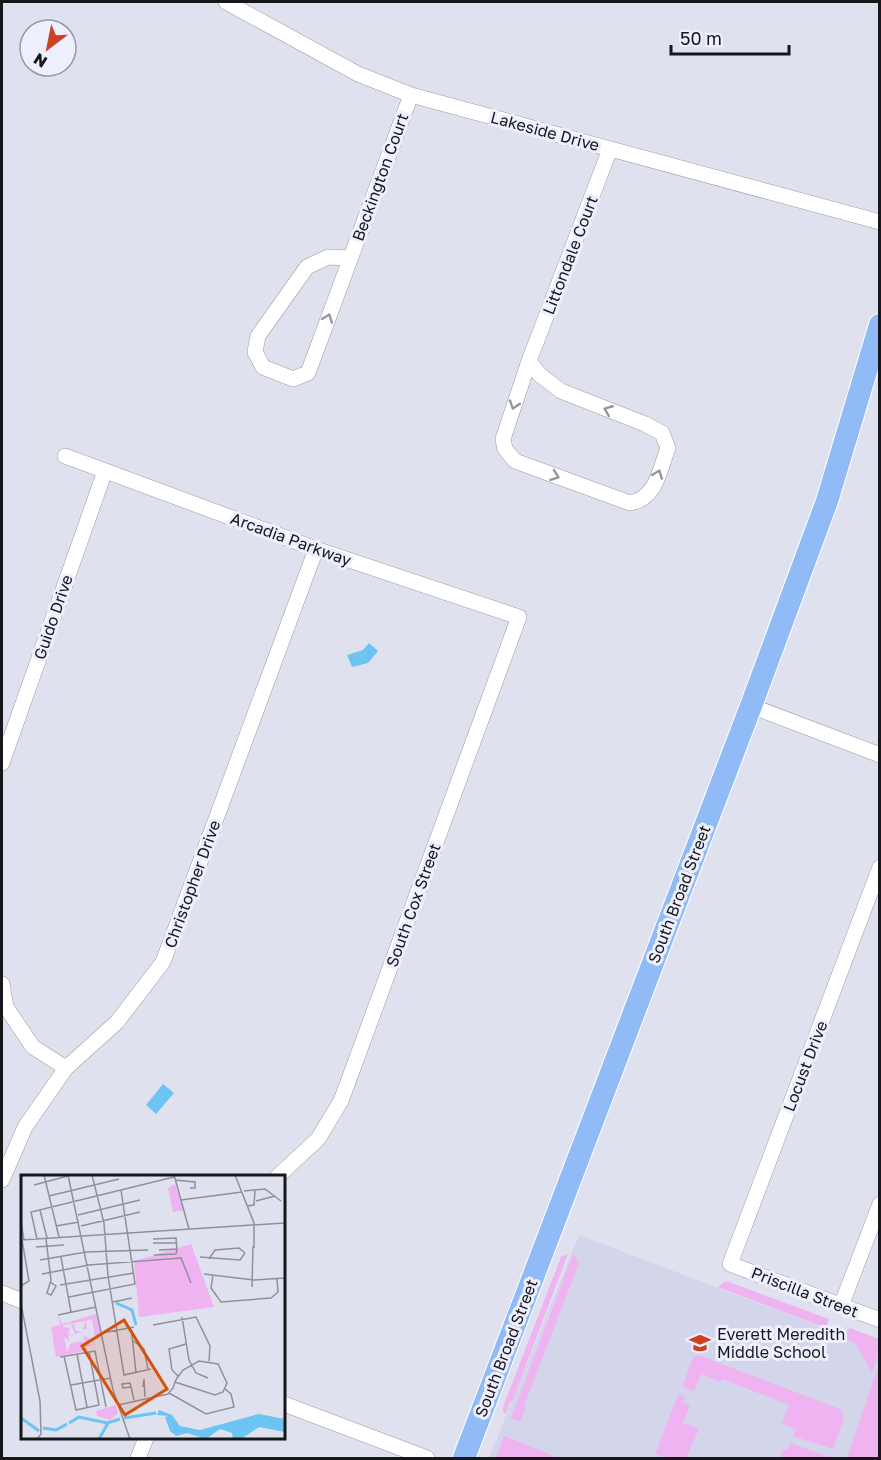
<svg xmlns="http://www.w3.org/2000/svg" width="881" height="1460" viewBox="0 0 881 1460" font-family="'Golos Text',sans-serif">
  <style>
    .built { fill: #d3d6ea }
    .green { fill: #eeb3f0 }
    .water { fill: #6cc4f3 }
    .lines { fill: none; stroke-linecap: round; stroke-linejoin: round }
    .street-casing { stroke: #999ba7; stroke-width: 16 }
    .primary-casing { stroke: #fff; stroke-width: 24 }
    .street { stroke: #fff; stroke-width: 15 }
    .primary { stroke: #91bbf7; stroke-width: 22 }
    .oneway { stroke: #969798 }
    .labels { text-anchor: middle; stroke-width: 6; stroke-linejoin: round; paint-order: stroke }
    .street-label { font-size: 16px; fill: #16171b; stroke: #edeffc }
    .poi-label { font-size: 16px; fill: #16171b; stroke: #edeffc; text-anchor: start }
    .inset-river { fill: none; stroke: #6cc4f3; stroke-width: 3 }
    .inset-road { fill: none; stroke: #8f909a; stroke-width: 1.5 }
    .view { fill: #d3520e; fill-opacity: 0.15; stroke: #d3520e; stroke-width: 3 }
    .inset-edge { fill: none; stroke: #16171b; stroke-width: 3 }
  </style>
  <rect width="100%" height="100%" fill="#e0e1ef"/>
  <path class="built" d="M579 1235 879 1349V1458H489Z"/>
  <g class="green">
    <path d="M568 1254 512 1402H510L506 1414 503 1412V1407L561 1257Z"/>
    <path d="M573 1254 579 1263 524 1406 526 1407 521 1420 519 1421 511 1418Z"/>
    <path d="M726 1281 829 1319 826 1328 718 1287Z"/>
    <path d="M850 1328 879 1339V1353L872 1374 857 1345 841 1336Z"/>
    <path d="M698 1355 840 1409 844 1418 833 1449 793 1436 796 1430 782 1423 789 1405 722 1379 720 1382 701 1374 694 1391 684 1387 683 1384 693 1358Z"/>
    <path d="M879 1364V1458H847Z"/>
    <path d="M678 1395 685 1396 683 1402 690 1405 683 1423 699 1429 686 1458H665L655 1454Z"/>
    <path d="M504 1436 559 1458H496Z"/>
    <path d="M790 1443 830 1457 829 1458H780L783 1449 787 1450Z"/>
  </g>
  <g class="water">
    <path d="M369 643 378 651 368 663 352 667 347 655 363 650Z"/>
    <path d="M163 1084 174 1093 156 1114 146 1105Z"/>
  </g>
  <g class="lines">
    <defs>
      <g id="street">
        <path d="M226 2 358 74 411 95 880 222"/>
        <path d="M350 258 328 257 307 267 258 336 255 352 263 367 293 379 308 373 411 95"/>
        <path d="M529 361 540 375 561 391 645 424 662 433 668 448C659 471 657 498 630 503L515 461 505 449 503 439 529 361 610 149"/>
        <path d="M65 456 316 549 519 617 341 1101 318 1139 278 1176"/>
        <path d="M751 706 880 755"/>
        <path d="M2 763 105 471"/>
        <path d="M880 867 730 1264 880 1320"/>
        <path d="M2 984 6 1007 33 1047 66 1068"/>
        <path d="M2 1180 25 1127 66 1068 117 1022 163 962 316 549"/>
        <path d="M2 1293 22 1301"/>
        <path d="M841 1306 880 1204"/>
        <path d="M284 1404 427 1458"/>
        <path d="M138 1458 146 1438"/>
      </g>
      <path id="primary" d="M464 1458 751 706 827 501 880 325"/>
    </defs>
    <use href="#street" class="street-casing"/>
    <use href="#primary" class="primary-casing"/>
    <use href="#street" class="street"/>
    <use href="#primary" class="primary"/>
  </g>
  <defs><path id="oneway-chevron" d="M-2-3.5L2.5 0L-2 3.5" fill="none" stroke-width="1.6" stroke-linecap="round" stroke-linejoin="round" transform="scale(1.5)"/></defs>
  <g class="oneway">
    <use href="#oneway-chevron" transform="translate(328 318) rotate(-70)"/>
    <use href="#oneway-chevron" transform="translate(514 405) rotate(108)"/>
    <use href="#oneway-chevron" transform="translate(608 410) rotate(-158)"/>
    <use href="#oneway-chevron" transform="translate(658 474) rotate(-69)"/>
    <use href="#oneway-chevron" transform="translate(555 476) rotate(20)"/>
  </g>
  <defs>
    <symbol id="school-bare" viewBox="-9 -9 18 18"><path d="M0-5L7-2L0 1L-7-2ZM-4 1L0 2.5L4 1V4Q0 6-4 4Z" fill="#cc4222" stroke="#edeffc" stroke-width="2.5" paint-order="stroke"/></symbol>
  </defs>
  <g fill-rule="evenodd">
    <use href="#school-bare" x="685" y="1328" width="30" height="30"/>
  </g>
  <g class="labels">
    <g class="street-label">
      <text transform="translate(545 131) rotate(15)" y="6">Lakeside Drive</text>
      <text transform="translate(380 177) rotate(-70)" y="6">Beckington Court</text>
      <text transform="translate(570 255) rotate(-69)" y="6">Littondale Court</text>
      <text transform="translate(291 539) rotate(20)" y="6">Arcadia Parkway</text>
      <text transform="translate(53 617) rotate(-71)" y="6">Guido Drive</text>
      <text transform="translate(192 884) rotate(-70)" y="6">Christopher Drive</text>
      <text transform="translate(679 894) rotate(-69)" y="6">South Broad Street</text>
      <text transform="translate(413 905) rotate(-70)" y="6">South Cox Street</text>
      <text transform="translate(805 1066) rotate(-69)" y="6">Locust Drive</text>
      <text transform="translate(805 1292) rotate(21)" y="6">Priscilla Street</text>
      <text transform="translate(506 1348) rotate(-69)" y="6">South Broad Street</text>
    </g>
    <g class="poi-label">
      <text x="717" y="1340">Everett Meredith<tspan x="717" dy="18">Middle School</tspan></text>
    </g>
  </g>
  <g transform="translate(21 1175)">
    <rect width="264" height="264" fill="#e0e1ef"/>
    <path d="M154 9 162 35 152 37 147 13ZM170 69 193 132 118 142 113 86ZM75 139 80 161 74 162 71 144 65 146 66 154H62L65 146 43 150 42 152 49 153 47 160 54 159 50 150 53 149 54 155 60 157 47 161 49 167 43 162 46 177 50 168 61 166 64 171 62 161 67 162V159L68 165 65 168 72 170V157L73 170 63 172 67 175 35 182 30 152 39 150 37 140 41 149ZM95 230 97 238 89 245 76 241 75 236Z" fill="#eeb3f0"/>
    <path d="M138 235 151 240 159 251 179 255 238 239 264 244V257L238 252 220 264H212L211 258 199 254 185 264 166 258 155 261 149 256 144 242 147 241 136 240Z" fill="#6cc4f3"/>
    <path class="inset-river" d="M95 128 111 135 115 150M0 243 18 256M103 243 135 238M48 248 58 242 86 248 99 244M22 253 35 255 46 249M78 264 87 248"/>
    <path class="inset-road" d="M23 0 38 62M47 0 92 215 109 264M71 0 83 48 87 101 103 200 130 194M153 0 168 54M214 0 233 48V73M154 5 174 7V13H169M13 10 47 1M223 16 244 14 260 26M28 21 98 4M160 25 221 17M235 26 254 21M226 31 233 30 234 15M19 35 26 63M57 40 119 25M0 47 3 65M35 51 58 47M60 51 119 37M16 64 10 37 153 2M25 64 30 105 26 118 30 120 35 111 29 107M132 64 155 63 156 75 155 79 133 80M0 65 264 48M132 68H156M15 72 43 70M138 75 156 74M40 82 50 137M179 82 219 85 224 78M188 84 194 75 218 73 224 78M19 85 65 77 127 75M21 99 68 90 160 83 170 108M183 99 233 105 264 103M192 100 190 113 200 127 250 123 257 117 256 104M39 110 113 98M0 111 8 106 1 65M231 112 232 71M48 122 114 109 100 15M92 127 111 123M0 129 19 226 20 259 16 264M37 140 75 132M161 142 168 185 175 198 187 203M132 150 175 142 189 171 188 186M110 152 115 197M81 158 113 152M111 165 123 174 127 195M56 179 66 232M43 181 55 235 78 230 68 177M39 182 74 176 85 232M157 201 151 195 148 174 165 169M50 210 90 203M110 212 102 213 101 209 109 208 110 212 113 225M122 212 123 204 124 222M148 218 185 239 213 232 210 219 204 214M97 230 147 219 151 214 152 213 154 207 156 203 162 195 178 186 197 189 206 208 202 217 194 220 154 207"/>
    <path class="view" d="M103 145 146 214 104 240 61 171Z"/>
    <rect width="264" height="264" class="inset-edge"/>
  </g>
  <rect width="881" height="1460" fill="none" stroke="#16171b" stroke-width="6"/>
  <g transform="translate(48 48) rotate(212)"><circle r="28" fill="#edeffc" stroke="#9799a2" stroke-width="1.5"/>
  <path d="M0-4.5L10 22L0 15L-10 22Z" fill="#cc4222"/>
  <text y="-9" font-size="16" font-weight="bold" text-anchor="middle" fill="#16171b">N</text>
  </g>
  <path d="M671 45v9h118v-9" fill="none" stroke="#16171b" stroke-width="3"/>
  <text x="680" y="45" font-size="18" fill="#16171b" stroke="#edeffc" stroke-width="4.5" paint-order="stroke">50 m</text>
</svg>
